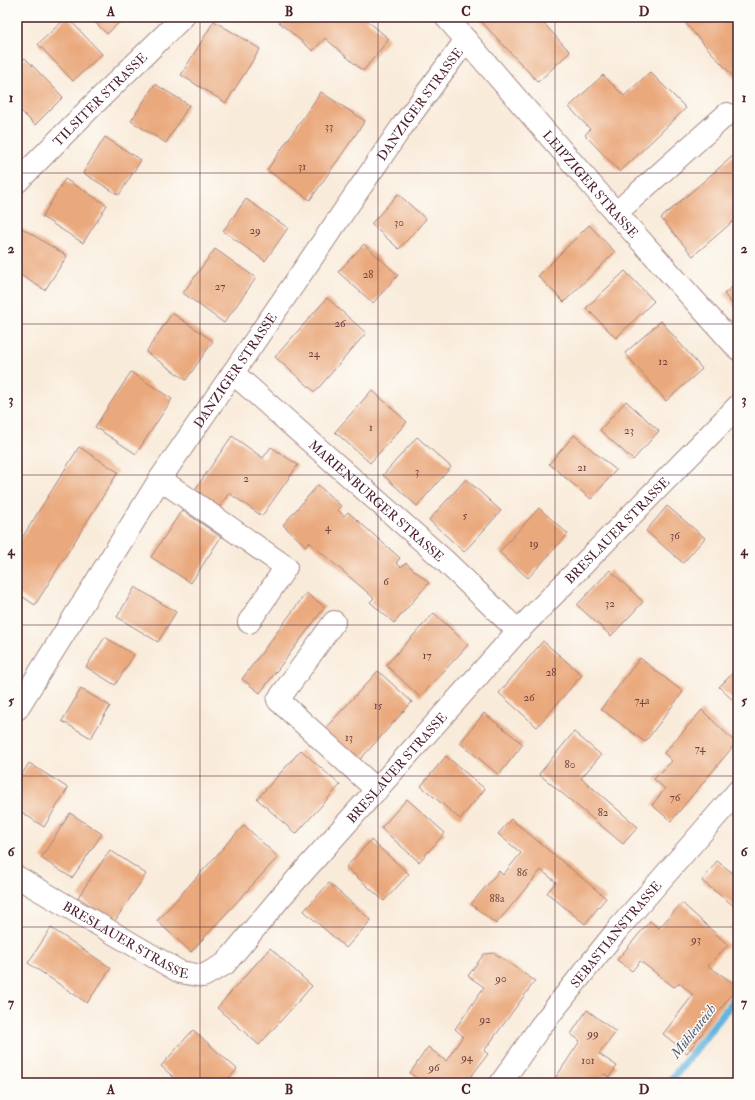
<svg xmlns="http://www.w3.org/2000/svg" width="755" height="1100" viewBox="0 0 755 1100" font-family="'IM FELL Double Pica',serif">
  <style>
    .lines { fill: none; stroke-linecap: round; stroke-linejoin: round }
    .stream { stroke: #63b5de; stroke-width: 8 }
    .building { fill: #eaa97d }
    .minor-casing { stroke: #a28582; stroke-width: 24 }
    .minor { stroke: #fff; stroke-width: 22 }
    .grid { fill: none; stroke: #4a1f2b; stroke-width: 1; stroke-opacity: 0.55 }
    .labels { text-anchor: middle; stroke-width: 3; stroke-linejoin: round; paint-order: stroke }
    .number-label { font-size: 11px; fill: #724240 }
    .street-label { font-size: 13px; fill: #4a1f2b; stroke: #fdfcf7 }
    .water-label { font-size: 14px; font-style: italic; fill: #545b73; stroke: #fdfcf7 }
    .neatline { fill: none; stroke: #4a1f2b; stroke-width: 1.5 }
    .grid-label { font-size: 13px; text-anchor: middle; font-weight: bold; fill: #4a1f2b }
  </style>
  <rect width="100%" height="100%" fill="#fdfcf7"/>
  <filter id="ink" filterUnits="userSpaceOnUse"><feTurbulence type="fractalNoise" baseFrequency=".025" numOctaves="2"/><feDisplacementMap in="SourceGraphic" scale="8" xChannelSelector="R" yChannelSelector="G"/><feConvolveMatrix kernelMatrix="1 2 1 2 8 2 1 2 1" color-interpolation-filters="sRGB"/></filter>
  <filter id="wash" filterUnits="userSpaceOnUse"><feTurbulence type="fractalNoise" baseFrequency=".012" numOctaves="4" result="noise"/><feDisplacementMap in="SourceGraphic" scale="16" xChannelSelector="R" yChannelSelector="G"/><feGaussianBlur stdDeviation="0.9" result="paint"/><feColorMatrix in="noise" values="0 0 0 0 0 0 0 0 0 0 0 0 0 0 0 0 0 1.4 0 .05"/><feComposite in="paint" operator="in"/></filter>
  <g filter="url(#wash)">
    <rect width="100%" height="100%" fill="#f9ebda"/>
    <g class="lines">
      <path class="stream" d="M669 1083 738 995"/>
    </g>
    <g id="blocks">
      <g class="building">
        <path d="M67 17 102 54 73 81 38 44Z"/>
        <path d="M90 17H125L107 34Z"/>
        <path d="M273 17H363L389 39 363 71 325 38 313 51Z"/>
        <path d="M477 17H538L570 52 538 82Z"/>
        <path d="M694 17H738V82L686 24Z"/>
        <path d="M214 21 260 49 226 103 181 75Z"/>
        <path d="M25 58 63 97 35 125 17 107V65Z"/>
        <path d="M650 72 686 108 620 172 585 135 590 129 569 107 603 75 624 96Z"/>
        <path d="M155 84 189 105 166 143 131 121Z"/>
        <path d="M321 92 365 121 310 200 267 170Z"/>
        <path d="M105 137 141 160 119 195 83 173Z"/>
        <path d="M733 156 738 162V217L693 256 661 218Z"/>
        <path d="M65 179 107 205 83 243 42 217Z"/>
        <path d="M398 194 426 219 399 249 371 224Z"/>
        <path d="M246 199 288 228 265 261 223 231Z"/>
        <path d="M589 225 615 252 564 302 538 276Z"/>
        <path d="M20 227 67 256 45 290 17 273V231Z"/>
        <path d="M364 244 398 275 373 303 338 272Z"/>
        <path d="M215 249 256 278 224 323 183 293Z"/>
        <path d="M625 271 654 301 616 338 586 308Z"/>
        <path d="M738 282V311L724 294Z"/>
        <path d="M327 298 366 333 315 392 275 357Z"/>
        <path d="M172 313 213 341 186 380 146 352Z"/>
        <path d="M661 321 702 369 666 401 625 353Z"/>
        <path d="M131 372 172 399 136 454 95 427Z"/>
        <path d="M372 390 407 422 370 463 335 432Z"/>
        <path d="M626 401 659 431 633 460 600 430Z"/>
        <path d="M574 435 616 470 591 499 549 464Z"/>
        <path d="M232 436 263 458 271 447 298 465 262 516 229 493 219 508 194 491Z"/>
        <path d="M417 437 451 467 417 506 383 475Z"/>
        <path d="M79 447 118 472 35 605 17 593V546Z"/>
        <path d="M466 479 501 511 464 552 429 520Z"/>
        <path d="M318 485 341 506 338 510 344 516 348 512 400 558 396 563 401 567 406 563 429 583 394 623 370 602 374 598 309 542 306 546 283 525Z"/>
        <path d="M667 506 705 538 683 563 646 531Z"/>
        <path d="M539 508 568 534 528 578 499 552Z"/>
        <path d="M182 510 221 537 191 583 151 557Z"/>
        <path d="M610 570 643 602 611 636 577 605Z"/>
        <path d="M135 587 176 612 158 642 117 617Z"/>
        <path d="M306 593 325 607 260 693 242 679 272 639Z"/>
        <path d="M434 613 468 645 420 697 386 665Z"/>
        <path d="M17 626 21 628 17 634Z"/>
        <path d="M105 637 134 655 115 685 86 667Z"/>
        <path d="M543 641 582 675 537 727 499 693Z"/>
        <path d="M640 658 683 692 645 742 601 709Z"/>
        <path d="M378 671 412 702 355 765 320 734Z"/>
        <path d="M733 673 738 677V705L719 687Z"/>
        <path d="M81 689 110 706 91 738 62 721Z"/>
        <path d="M702 710 736 743 671 821 652 805 665 789 654 779 672 761 664 753Z"/>
        <path d="M484 713 523 744 499 775 460 743Z"/>
        <path d="M574 732 601 755 581 778 638 827 623 844 539 774Z"/>
        <path d="M301 750 340 785 296 834 257 799Z"/>
        <path d="M446 756 485 789 460 819 421 786Z"/>
        <path d="M29 763 68 788 44 827 17 809V782Z"/>
        <path d="M407 799 445 833 419 862 381 828Z"/>
        <path d="M70 813 102 834 72 878 41 858Z"/>
        <path d="M511 819 606 898 585 924 547 893 556 882 541 870 496 924 471 904 499 871 503 875 521 853 498 834Z"/>
        <path d="M244 825 278 857 191 952 157 921Z"/>
        <path d="M371 840 409 874 384 901 346 867Z"/>
        <path d="M110 850 146 874 114 922 78 897Z"/>
        <path d="M717 861 738 877V909L702 881Z"/>
        <path d="M329 883 371 920 346 948 304 911Z"/>
        <path d="M682 903 728 945 708 966 738 986 687 1053 663 1034 693 995 680 983 674 987 640 961 632 971 617 960 650 921 659 928Z"/>
        <path d="M51 928 111 968 87 1003 28 963Z"/>
        <path d="M270 948 312 986 259 1045 217 1008Z"/>
        <path d="M494 953 535 981 484 1051 488 1054 470 1078 467 1076 462 1083H423L410 1073 428 1047 446 1061 463 1036 455 1029 484 987 468 976 484 954Z"/>
        <path d="M587 1010 616 1032 599 1054 617 1066 609 1077 604 1074 598 1083H552L580 1041 571 1034Z"/>
        <path d="M193 1030 237 1069 225 1083H180L161 1066Z"/>
      </g>
    </g>
  </g>
  <g filter="url(#ink)">
    <use href="#blocks" fill-opacity="0" stroke="#a28582" stroke-width="1"/>
    <g class="lines">
      <defs>
        <g id="minor">
          <path id="s1" d="M446 17 616 213 738 349"/>
          <path id="s2" d="M17 182 91 107 183 17"/>
          <path d="M616 213 727 114"/>
          <path id="s3" d="M233 373 444 560 518 631"/>
          <path d="M160 479 286 567 249 622"/>
          <path d="M334 622 278 700 377 790"/>
          <path id="s4" d="M17 709 160 479 401 128 466 40"/>
          <path id="s5" d="M17 877 180 972 203 976 225 964 280 898 518 631 738 406"/>
          <path id="s6" d="M501 1083 540 1027 618 929 738 791"/>
        </g>
      </defs>
      <use href="#minor" class="minor-casing"/>
      <use href="#minor" class="minor"/>
    </g>
  </g>
  <path class="grid" d="M200 17V1083M378 17V1083M555 17V1083M17 173H738M17 324H738M17 475H738M17 625H738M17 776H738M17 927H738"/>
  <g class="labels">
    <g class="number-label">
      <text x="329" y="130">33</text>
      <text x="302" y="170">31</text>
      <text x="399" y="226">30</text>
      <text x="255" y="234">29</text>
      <text x="368" y="278">28</text>
      <text x="220" y="290">27</text>
      <text x="340" y="327">26</text>
      <text x="314" y="357">24</text>
      <text x="663" y="365">12</text>
      <text x="371" y="431">1</text>
      <text x="629" y="434">23</text>
      <text x="582" y="471">21</text>
      <text x="417" y="475">3</text>
      <text x="246" y="482">2</text>
      <text x="465" y="519">5</text>
      <text x="328" y="531">4</text>
      <text x="675" y="539">36</text>
      <text x="534" y="547">19</text>
      <text x="386" y="585">6</text>
      <text x="610" y="607">32</text>
      <text x="427" y="659">17</text>
      <text x="551" y="676">28</text>
      <text x="529" y="701">26</text>
      <text x="642" y="704">74a</text>
      <text x="378" y="709">15</text>
      <text x="349" y="741">13</text>
      <text x="700" y="752">74</text>
      <text x="570" y="768">80</text>
      <text x="675" y="801">76</text>
      <text x="603" y="816">82</text>
      <text x="522" y="876">86</text>
      <text x="497" y="902">88a</text>
      <text x="696" y="943">93</text>
      <text x="501" y="982">90</text>
      <text x="485" y="1023">92</text>
      <text x="593" y="1037">99</text>
      <text x="467" y="1061">94</text>
      <text x="588" y="1064">101</text>
      <text x="434" y="1071">96</text>
    </g>
    <g class="street-label">
      <text dy="5" stroke="none"><textPath href="#s2" startOffset="117">TILSITER STRASSE</textPath></text>
      <text dy="5" stroke="none"><textPath href="#s4" startOffset="727">DANZIGER STRASSE</textPath></text>
      <text dy="5" stroke="none"><textPath href="#s1" startOffset="221">LEIPZIGER STRASSE</textPath></text>
      <text dy="5" stroke="none"><textPath href="#s4" startOffset="403">DANZIGER STRASSE</textPath></text>
      <text dy="5" stroke="none"><textPath href="#s3" startOffset="192">MARIENBURGER STRASSE</textPath></text>
      <text dy="5" stroke="none"><textPath href="#s5" startOffset="822">BRESLAUER STRASSE</textPath></text>
      <text dy="5" stroke="none"><textPath href="#s5" startOffset="498">BRESLAUER STRASSE</textPath></text>
      <text dy="5" stroke="none"><textPath href="#s6" startOffset="188">SEBASTIANSTRASSE</textPath></text>
      <text dy="5" stroke="none"><textPath href="#s5" startOffset="126">BRESLAUER STRASSE</textPath></text>
    </g>
    <g class="water-label">
      <text transform="translate(693 1031) rotate(-52)" y="5">Mühlenteich</text>
    </g>
  </g>
  <rect width="755" height="1100" fill="none" stroke="#fdfcf7" stroke-width="44"/>
  <rect x="22" y="22" width="711" height="1056" class="neatline"/>
  <g class="grid-label">
    <text x="111" y="16">A</text>
    <text x="289" y="16">B</text>
    <text x="466" y="16">C</text>
    <text x="644" y="16">D</text>
    <text x="11" y="102">1</text>
    <text x="744" y="102">1</text>
    <text x="11" y="253">2</text>
    <text x="744" y="253">2</text>
    <text x="11" y="404">3</text>
    <text x="744" y="404">3</text>
    <text x="11" y="555">4</text>
    <text x="744" y="555">4</text>
    <text x="11" y="705">5</text>
    <text x="744" y="705">5</text>
    <text x="11" y="856">6</text>
    <text x="744" y="856">6</text>
    <text x="11" y="1007">7</text>
    <text x="744" y="1007">7</text>
    <text x="111" y="1094">A</text>
    <text x="289" y="1094">B</text>
    <text x="466" y="1094">C</text>
    <text x="644" y="1094">D</text>
  </g>
</svg>
